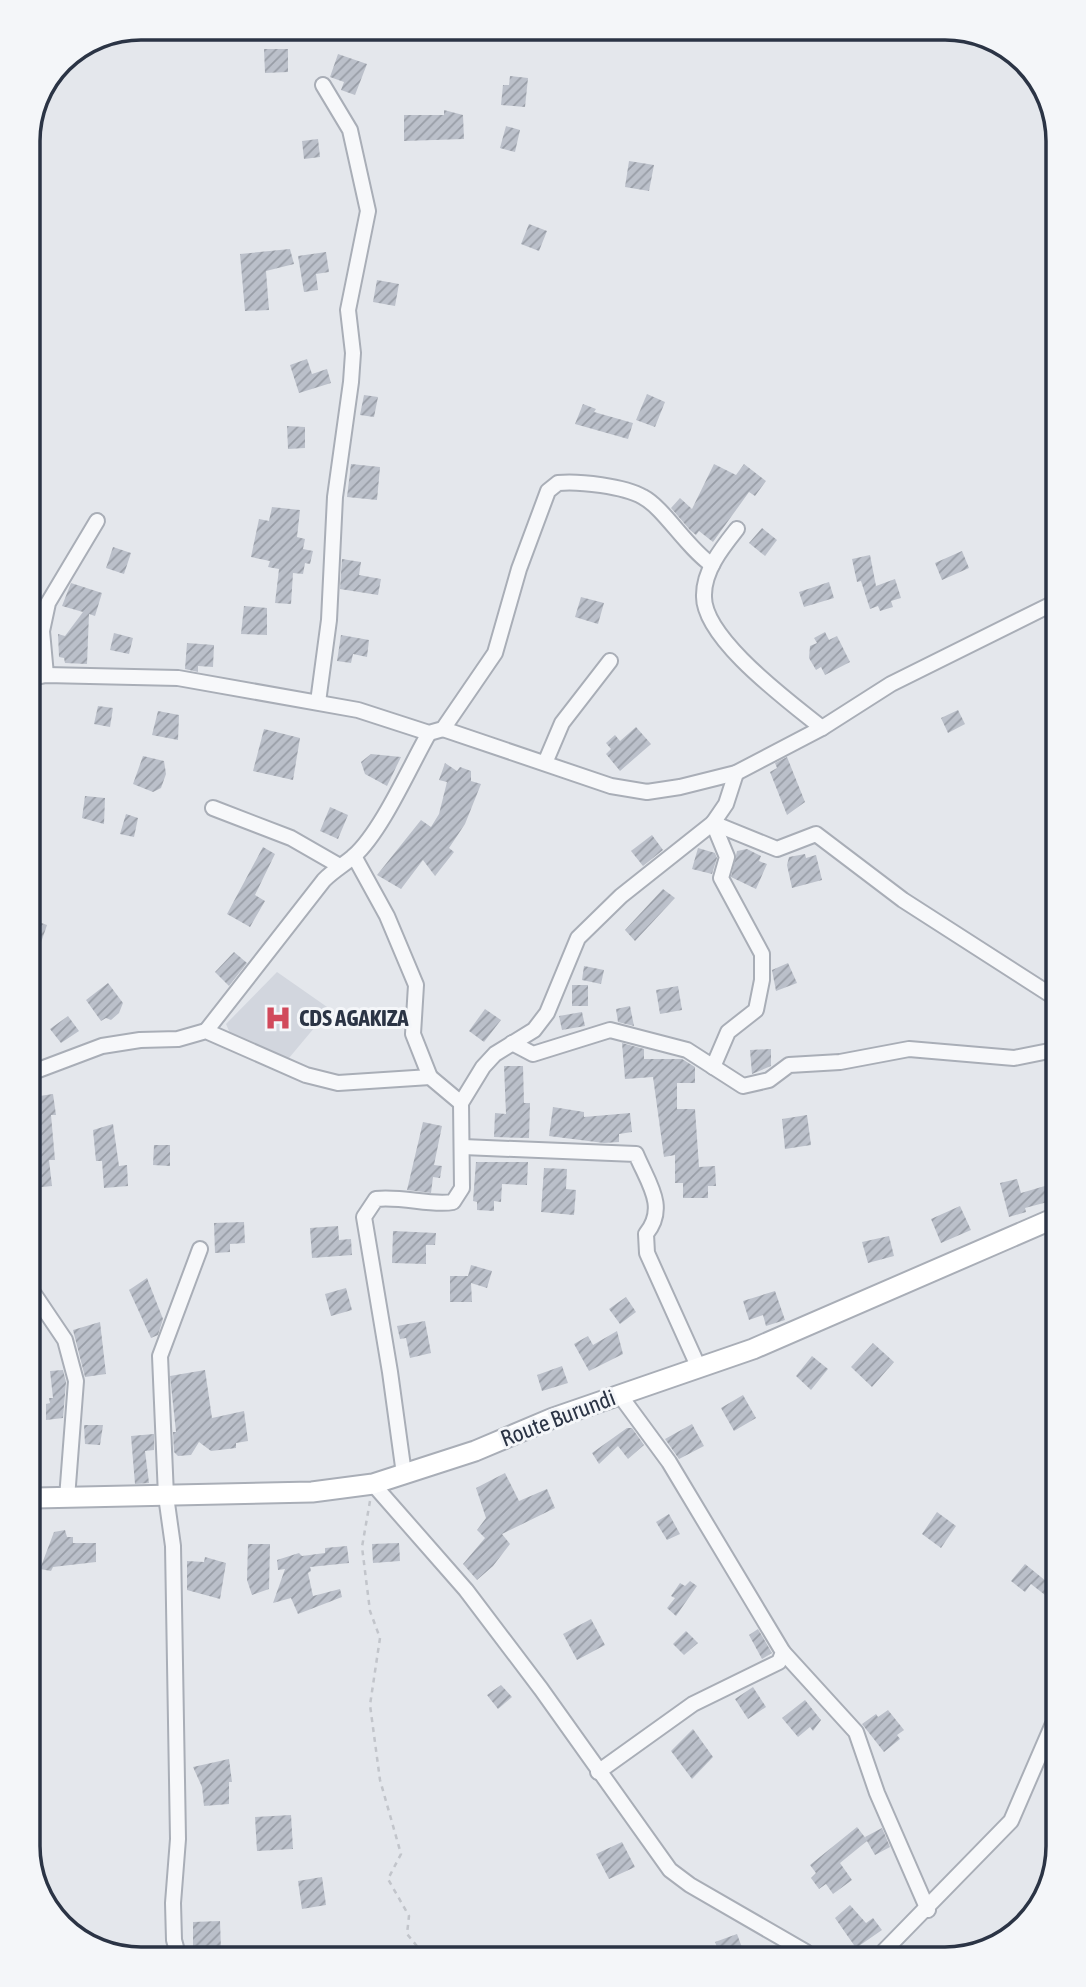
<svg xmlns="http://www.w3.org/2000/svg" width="1086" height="1987" viewBox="0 0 1086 1987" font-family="'Asap Condensed',sans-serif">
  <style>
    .built { fill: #d2d6de }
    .building { fill: url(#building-hatch) }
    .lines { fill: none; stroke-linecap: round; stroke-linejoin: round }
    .minor-casing { stroke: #a9aeb7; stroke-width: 18 }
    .secondary-casing { stroke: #a9aeb7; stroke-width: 23 }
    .path { stroke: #c2c5cb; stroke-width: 2.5; stroke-dasharray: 5 5; stroke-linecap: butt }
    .minor { stroke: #f7f8fa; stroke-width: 14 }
    .secondary { stroke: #fff; stroke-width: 19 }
    .labels { text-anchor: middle; stroke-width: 6; stroke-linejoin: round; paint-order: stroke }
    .poi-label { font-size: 23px; font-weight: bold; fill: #2b3445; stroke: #f4f6f9; text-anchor: start }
    .street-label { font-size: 23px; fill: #2b3445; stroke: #f4f6f9 }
    .rim { fill: none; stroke: #2b3445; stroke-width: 3.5 }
  </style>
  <defs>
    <pattern id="building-hatch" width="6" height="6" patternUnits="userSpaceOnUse" patternTransform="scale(1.75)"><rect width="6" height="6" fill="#bbc0ca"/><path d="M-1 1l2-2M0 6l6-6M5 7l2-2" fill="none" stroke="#989da6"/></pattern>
  </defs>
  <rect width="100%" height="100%" fill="#e4e7ec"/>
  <path class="built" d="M277 972 330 1009 284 1064 233 1040 226 1024Z"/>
  <g class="building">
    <path d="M264 49H288V72L265 73Z"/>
    <path d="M338 54 367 64 355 95 341 90 344 82 330 77Z"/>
    <path d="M510 76 528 78 525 107 501 105 503 85H509Z"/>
    <path d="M444 110 463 115 464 139 404 141V115H444Z"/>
    <path d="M506 126 520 130 515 152 500 148Z"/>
    <path d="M318 139 320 157 304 159 302 141Z"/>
    <path d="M629 161 654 165 649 191 625 187Z"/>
    <path d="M529 224 547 231 539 251 521 244Z"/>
    <path d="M290 249 294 264 266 271 269 310 245 311 240 254Z"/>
    <path d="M326 252 329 272 316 274 318 290 304 292 298 256Z"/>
    <path d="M377 280 399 284 395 306 373 302Z"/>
    <path d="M307 359 312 374 327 369 331 383 299 393 290 365Z"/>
    <path d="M647 394 665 402 655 427 636 420Z"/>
    <path d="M364 395 378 397 374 417 360 415Z"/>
    <path d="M583 404 596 409 594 412 633 423 628 439 575 424Z"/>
    <path d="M287 426 305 427V448L288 449Z"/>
    <path d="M351 464 380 467 377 500 347 497Z"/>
    <path d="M714 464 736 475 744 464 766 481 755 496 749 492 713 542 699 531 696 535 690 530 671 508 680 498 692 509Z"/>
    <path d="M272 507 300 510 297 537 305 539 303 549 313 551 310 564 305 563 303 574 293 573 291 604 275 603 279 569 268 567 270 561 251 557 259 519 269 521Z"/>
    <path d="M762 528 777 540 765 556 749 543Z"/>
    <path d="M113 547 131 553 124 574 106 568Z"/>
    <path d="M962 551 969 568 942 580 935 563Z"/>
    <path d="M870 555 876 586 895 579 901 598 891 601 893 607 880 611 878 606 870 609 861 581 857 582 852 559Z"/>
    <path d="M342 559 361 562 359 575 381 579 378 595 340 589Z"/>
    <path d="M829 582 834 598 804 607 799 592Z"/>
    <path d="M71 583 102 593 95 616 89 614 87 664 65 663 64 658 59 657 58 634 65 636 83 612 62 606Z"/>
    <path d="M581 597 604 603 598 624 575 617Z"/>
    <path d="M244 606 267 608V635L241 634Z"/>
    <path d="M825 632 829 640 837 636 850 662 825 675 821 667 816 670 809 658 810 646 817 643 814 638Z"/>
    <path d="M114 633 133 638 129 654 110 650Z"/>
    <path d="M341 635 369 640 367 657 353 654 351 663 337 661Z"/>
    <path d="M187 643 214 645 213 667 198 666V672L185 669Z"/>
    <path d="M98 706 113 708 110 727 94 724Z"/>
    <path d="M958 710 965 724 948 733 941 718Z"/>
    <path d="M158 711 179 715 178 740 152 735Z"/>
    <path d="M636 727 651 744 620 771 606 754 611 749 606 743 615 735 620 741Z"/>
    <path d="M264 729 300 738 293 780 253 771Z"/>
    <path d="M371 754 401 757 387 786 365 774 361 762Z"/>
    <path d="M143 756 164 761 166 774 161 788 153 792 133 784Z"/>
    <path d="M787 757 805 802 787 815 770 772 777 768 775 763Z"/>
    <path d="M445 763 457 771 460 767 471 771V781L481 784 465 824 449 848 454 852 435 876 423 860 401 889 377 875 421 820 431 827 439 814 447 782 439 780Z"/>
    <path d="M85 796 105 798 104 824 82 818Z"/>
    <path d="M330 807 348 815 338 839 320 831Z"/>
    <path d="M126 814 138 818 134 837 120 834Z"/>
    <path d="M652 835 663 850 643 866 631 851Z"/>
    <path d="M263 847 275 854 255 895 265 901 250 927 227 914Z"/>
    <path d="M698 848 715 853 717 858 712 874 692 869Z"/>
    <path d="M747 849 761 856 759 861 767 864 756 889 731 877 737 851Z"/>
    <path d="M805 854 806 858 816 855 822 880 792 888 787 865 789 857Z"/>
    <path d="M663 889 675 898 635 941 625 930Z"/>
    <path d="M36 921 47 925 34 963 32 932Z"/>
    <path d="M234 952 247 963 229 986 215 972Z"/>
    <path d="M788 963 797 983 776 991 772 970Z"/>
    <path d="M584 966 604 970 601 984 582 980Z"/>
    <path d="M108 983 123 1003 119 1013 111 1020 106 1018 101 1021 86 1000Z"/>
    <rect x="572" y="985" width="16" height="21"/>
    <path d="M678 986 682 1010 660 1014 656 990Z"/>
    <path d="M630 1006 634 1026 618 1022 616 1009Z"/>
    <path d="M485 1009 501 1020 484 1042 469 1031Z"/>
    <path d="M582 1012 585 1026 562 1030 559 1016Z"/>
    <path d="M68 1016 79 1031 61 1043 50 1029Z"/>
    <path d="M622 1043 644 1049V1059H682L695 1067V1083H677V1109H695L699 1167 715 1166 716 1186H708V1198H683V1183H675V1155L664 1157 653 1077 625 1079Z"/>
    <path d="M771 1049V1066L752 1074 750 1050Z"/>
    <path d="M504 1066H523L524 1103H530L529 1138 494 1137 495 1113 506 1114Z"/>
    <path d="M53 1094 56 1115H51L55 1160H49L52 1186 33 1188V1097Z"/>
    <path d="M553 1107 584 1112V1117L630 1113 632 1132 619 1134V1142L604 1143 549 1136Z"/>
    <path d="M807 1115 811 1145 785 1149 782 1119Z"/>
    <path d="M423 1122 442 1126 434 1165 442 1166 440 1178 433 1177 431 1193 407 1190Z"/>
    <path d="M113 1124 119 1166 127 1165 128 1186 104 1188 102 1161H96L93 1130Z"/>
    <path d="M154 1145H170V1166L153 1165Z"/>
    <path d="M476 1162H528L527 1185 502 1184 501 1202 494 1201V1211L477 1210V1202L473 1201Z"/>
    <path d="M544 1168 567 1169 566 1189 576 1190 574 1215 541 1212Z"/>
    <path d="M1017 1179 1021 1193 1055 1183V1200L1025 1208 1026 1212 1009 1217 1000 1183Z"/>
    <path d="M960 1206 971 1230 941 1243 931 1219Z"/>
    <path d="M244 1222 245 1243 230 1244V1252L215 1253 214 1223Z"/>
    <path d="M338 1226 339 1240 351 1239 352 1255 312 1258 310 1228Z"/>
    <path d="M393 1231 436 1233 435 1245H426V1264L392 1263Z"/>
    <path d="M889 1236 894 1256 868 1263 862 1242Z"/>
    <path d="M471 1265 492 1271 487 1288 471 1283 472 1302H450V1276H468Z"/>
    <path d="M147 1278 163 1319 158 1335 151 1338 129 1290Z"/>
    <path d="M346 1288 352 1310 331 1316 325 1294Z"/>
    <path d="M775 1291 785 1320 766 1326 763 1315 749 1320 743 1301Z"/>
    <path d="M626 1297 636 1312 620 1324 609 1309Z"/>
    <path d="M425 1321 431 1353 410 1358 406 1338 400 1339 397 1326Z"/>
    <path d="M100 1322 106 1374 85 1377 73 1330Z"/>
    <path d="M617 1331 623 1354 589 1371 574 1344 588 1336 593 1345Z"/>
    <path d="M873 1343 894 1362 872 1387 851 1367Z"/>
    <path d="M812 1356 828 1369 811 1390 796 1376Z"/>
    <path d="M562 1366 568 1383 542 1391 537 1375Z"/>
    <path d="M63 1370 66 1382 63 1418 46 1420V1404L50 1403 49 1398H53L50 1371Z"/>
    <path d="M205 1370 212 1418 244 1411 248 1441 236 1443V1448L211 1451 199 1442 191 1455 178 1456 174 1452 173 1432H176L170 1376Z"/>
    <path d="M743 1395 756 1418 734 1431 721 1408Z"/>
    <path d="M692 1424 704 1446 679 1459 665 1439Z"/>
    <path d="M84 1425H103L100 1445 85 1444Z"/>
    <path d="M627 1428H632L644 1445 628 1459 618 1446 599 1464 592 1453Z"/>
    <path d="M154 1434V1450L145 1451 149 1483 135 1484 131 1436Z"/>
    <path d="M505 1473 519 1501 547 1489 555 1508 502 1534 510 1544 493 1566 477 1580 463 1564 485 1538 477 1530 486 1518 476 1488Z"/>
    <path d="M937 1512 956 1526 941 1548 922 1534Z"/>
    <path d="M669 1514 680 1534 667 1540 656 1522Z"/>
    <path d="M65 1530 67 1537H73V1543H96V1562L53 1567 51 1571 40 1569 54 1532Z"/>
    <path d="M399 1543 400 1561 373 1563 372 1544Z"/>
    <path d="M248 1544H270L269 1589 252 1595 247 1580Z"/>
    <path d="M347 1546 349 1563 310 1567 311 1571 308 1573 313 1596 340 1589 342 1597 298 1614 291 1598 273 1603 285 1569 278 1570 277 1560 299 1553 302 1556 325 1553V1548Z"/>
    <path d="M205 1557 226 1563 220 1599 187 1590V1561L204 1562Z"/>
    <path d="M1025 1564 1052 1586 1045 1595 1031 1584 1025 1592 1011 1581Z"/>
    <path d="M690 1581 697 1586 676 1616 667 1608 675 1598 671 1596 680 1583 685 1586Z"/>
    <path d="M591 1619 605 1645 577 1660 563 1634Z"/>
    <path d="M758 1629 772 1653 762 1659 749 1635Z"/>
    <path d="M686 1631 698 1643 684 1655 673 1644Z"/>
    <path d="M501 1685 512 1697 498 1709 487 1695Z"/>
    <path d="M753 1687 766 1707 748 1719 735 1699Z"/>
    <path d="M805 1700 821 1720 813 1731 810 1727 798 1737 782 1718Z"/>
    <path d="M888 1710 904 1730 897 1735 900 1739 884 1752 862 1724 876 1714 878 1717Z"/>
    <path d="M693 1729 713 1757 692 1779 671 1751Z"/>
    <path d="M229 1759 232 1782H229V1804L204 1806 202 1787 193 1767Z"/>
    <path d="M291 1815 293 1849 257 1851 255 1817Z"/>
    <path d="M857 1827 867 1840 865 1837 882 1828 890 1847 875 1855 867 1841 840 1863 852 1880 833 1894 826 1884 819 1889 811 1878 816 1873 810 1865Z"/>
    <path d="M622 1842 635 1867 609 1879 596 1854Z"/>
    <path d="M322 1877 326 1905 302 1909 298 1881Z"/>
    <path d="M850 1905 866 1923 873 1918 882 1930 856 1948 835 1918Z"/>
    <path d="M220 1921 221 1950 193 1951V1922Z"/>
    <path d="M737 1934 744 1953H719L715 1942Z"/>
  </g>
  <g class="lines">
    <defs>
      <g id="minor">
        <path d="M737 529C722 548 704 570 704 595 702 638 790 702 822 728"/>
        <path d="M46 675 42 631 48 603 97 521"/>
        <path d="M31 678 46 675 178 678 358 710 429 733 443 729 495 653 519 569 548 491 558 483C579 481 624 486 643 497 664 508 686 547 712 565"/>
        <path d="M318 702 329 620 335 497 351 382 353 353 348 310 368 211 350 130 323 85"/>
        <path d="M443 729 611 786 647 792 680 787 736 773 822 728 891 684 1052 604"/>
        <path d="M545 763 562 723 610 661"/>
        <path d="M213 808 291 838 338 865"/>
        <path d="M713 823 777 849 816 834 903 900 1054 997"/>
        <path d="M713 823 727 857 721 878 762 954V980L756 1010 728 1032 713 1067"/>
        <path d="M354 856 387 916 416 985 413 1034 430 1077"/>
        <path d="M206 1031 324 880C334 870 345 864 354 856 382 831 410 766 429 733"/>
        <path d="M512 1043 533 1054 610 1030 687 1050 743 1086 769 1080 789 1065 840 1062 909 1049 1014 1058 1054 1050"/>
        <path d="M33 1072 102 1046 140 1040 178 1039 206 1031 306 1075 338 1083 430 1077 461 1103"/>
        <path d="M463 1147 636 1154C648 1183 668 1207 646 1234L647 1253 698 1366"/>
        <path d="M34 1294 65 1340 76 1381 67 1498"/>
        <path d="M404 1474 390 1372 364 1217 376 1199C403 1196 431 1206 453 1202L462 1188 461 1103 483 1067 495 1054 534 1030 547 1013 578 938 621 896 713 823 726 804 736 773"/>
        <path d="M373 1484 466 1590 541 1689 670 1870 690 1885 806 1952"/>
        <path d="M783 1652 856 1732 877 1793 928 1910"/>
        <path d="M598 1772 693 1704 779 1662 783 1652 669 1462 619 1394"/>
        <path d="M884 1951 1011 1821 1052 1726 1057 1720"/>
        <path d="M179 1958 174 1940 173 1903 178 1839 173 1546 166 1496 160 1356 200 1249"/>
      </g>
      <path id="secondary" d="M35 1498 312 1492 373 1484 475 1451 553 1418 753 1349 1055 1218"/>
    </defs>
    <use href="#minor" class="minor-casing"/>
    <use href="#secondary" class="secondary-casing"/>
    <path class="path" d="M370 1501 362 1547 370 1611 380 1638 370 1705 380 1780 401 1854 388 1879 409 1916 407 1934 425 1956"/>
    <use href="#minor" class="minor"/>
    <use href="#secondary" class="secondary"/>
  </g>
  <defs>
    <symbol id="hospital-bare" viewBox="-9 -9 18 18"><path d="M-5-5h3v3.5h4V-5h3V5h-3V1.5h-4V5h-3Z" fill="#d1495b" stroke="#f4f6f9" stroke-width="2.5" paint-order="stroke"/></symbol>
  </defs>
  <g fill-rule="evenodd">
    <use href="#hospital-bare" x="259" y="999" width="38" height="38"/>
  </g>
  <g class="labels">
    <g class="poi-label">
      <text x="299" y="1026">CDS AGAKIZA</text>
    </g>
    <g class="street-label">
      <text transform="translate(558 1418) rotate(-21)" y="8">Route Burundi</text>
    </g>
  </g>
  <path d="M0 0H1086V1987H0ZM141 40H945A101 101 0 0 1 1046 141V1846A101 101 0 0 1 945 1947H141A101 101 0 0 1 40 1846V141A101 101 0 0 1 141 40Z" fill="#f4f6f9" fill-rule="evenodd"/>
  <path class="rim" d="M141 40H945A101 101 0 0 1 1046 141V1846A101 101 0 0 1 945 1947H141A101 101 0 0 1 40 1846V141A101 101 0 0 1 141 40Z"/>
</svg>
